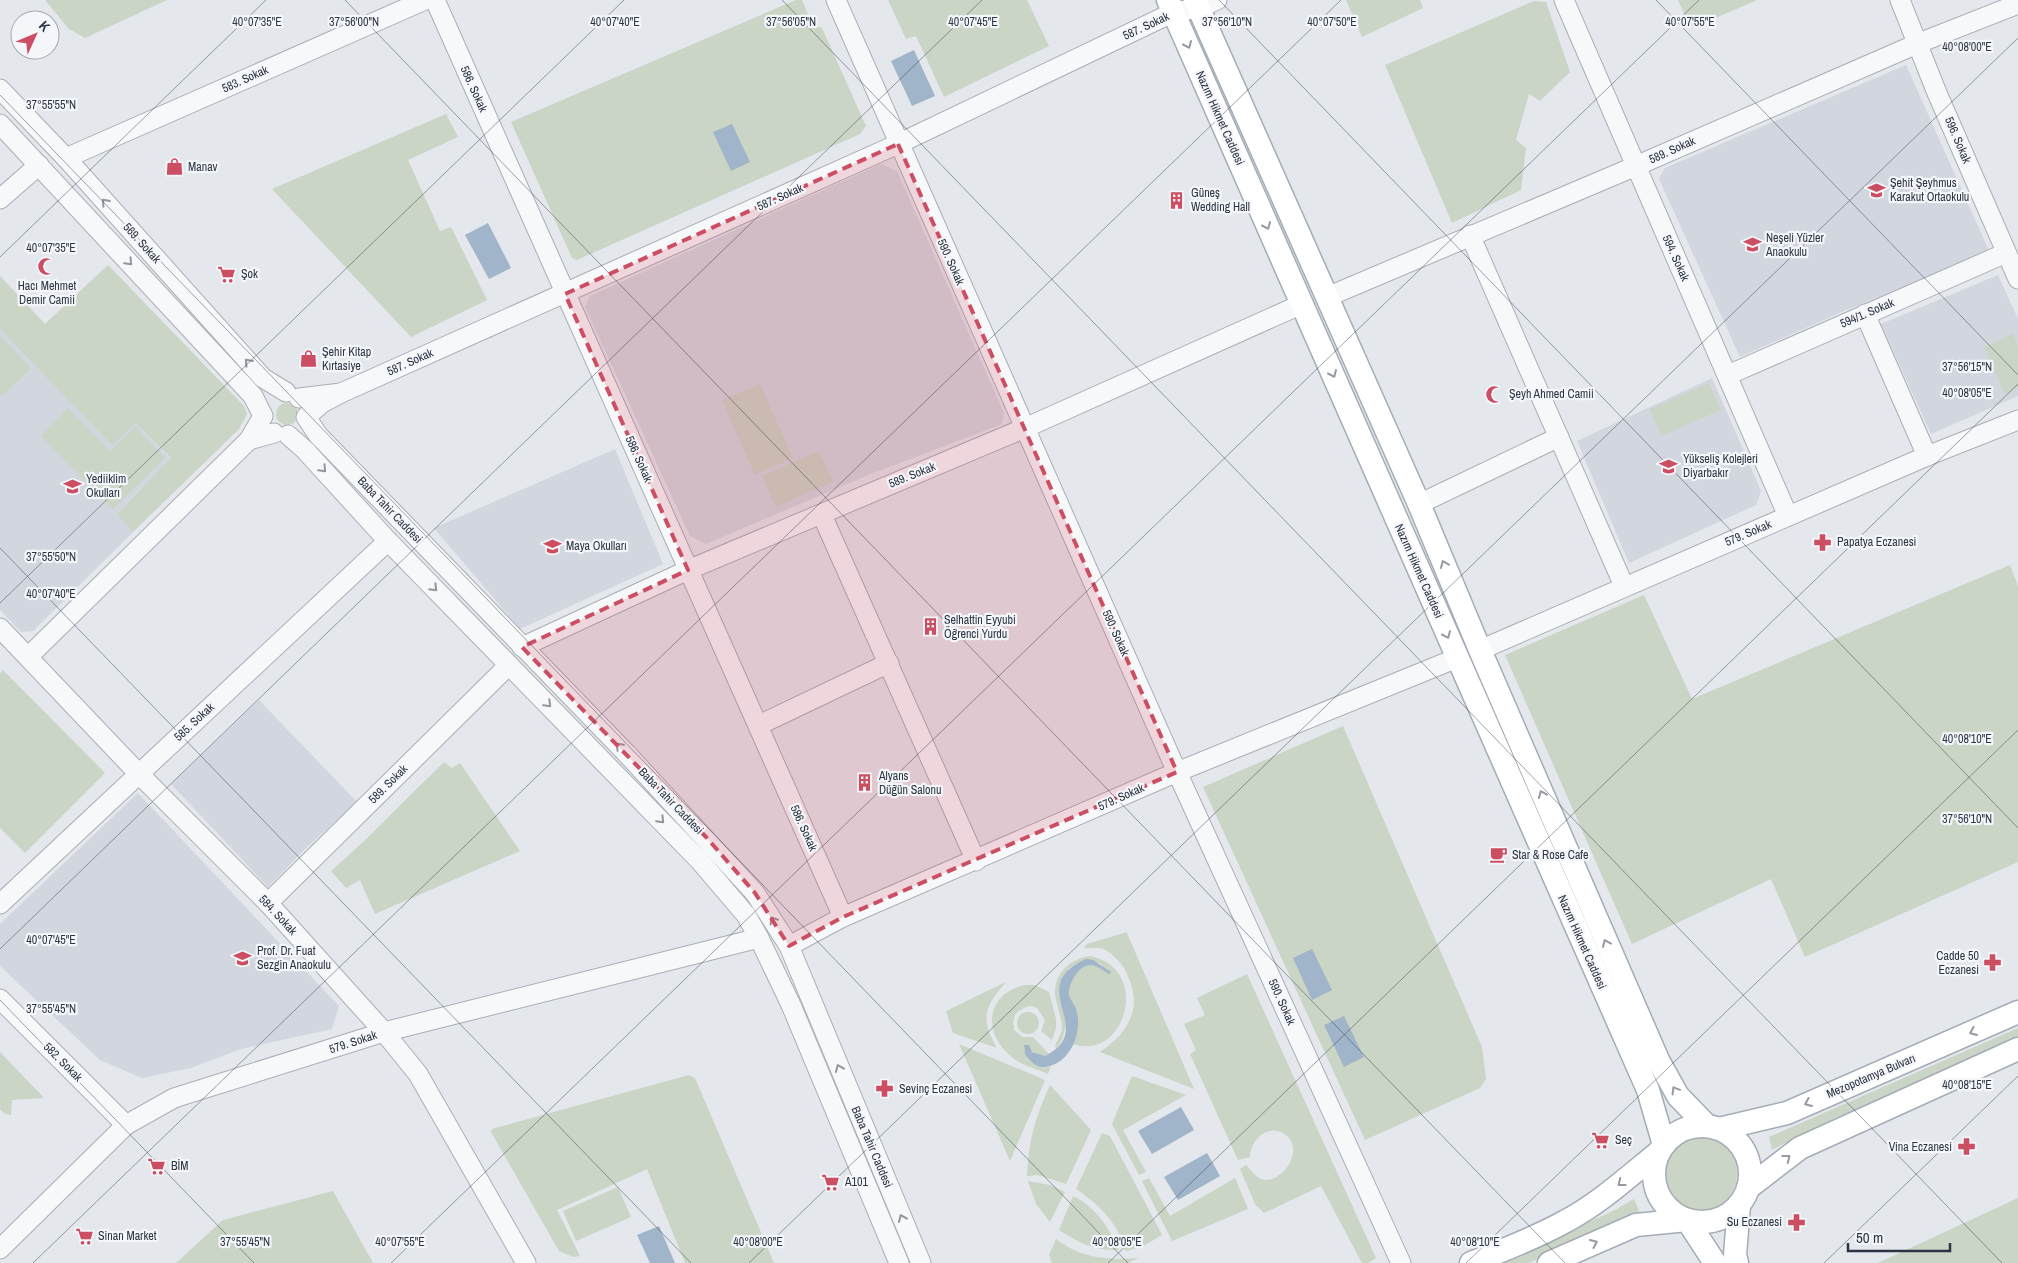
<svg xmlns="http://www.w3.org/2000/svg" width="2018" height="1263" viewBox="0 0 2018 1263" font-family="'Archivo Narrow',sans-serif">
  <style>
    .built { fill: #d2d6de }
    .green { fill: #cad5c5 }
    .water { fill: #a0b5ca }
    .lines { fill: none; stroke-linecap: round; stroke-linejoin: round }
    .minor-casing { stroke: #a9aeb6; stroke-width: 21 }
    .major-casing { stroke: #a4acb7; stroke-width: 25 }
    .minor { stroke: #f7f8fa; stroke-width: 19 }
    .major { stroke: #fff; stroke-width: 22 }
    .oneway { stroke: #969aa2 }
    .oneway2 { stroke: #92969f }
    .marked { fill: #cc4e62; fill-opacity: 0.2; stroke: #cc4e62; stroke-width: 4; stroke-dasharray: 10 6; stroke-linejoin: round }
    .ticks { fill: none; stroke: #2c3544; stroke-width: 1; stroke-opacity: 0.45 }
    .labels { text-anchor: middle; stroke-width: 4.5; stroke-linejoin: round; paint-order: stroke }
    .street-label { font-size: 12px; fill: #2c3544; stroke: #f4f6f9 }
    .poi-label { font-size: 12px; fill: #2c3544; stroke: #f4f6f9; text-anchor: start }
    .ticks-label { font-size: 12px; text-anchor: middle; fill: #2c3544; stroke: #f4f6f9; stroke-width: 4.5; stroke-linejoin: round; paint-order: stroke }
  </style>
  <rect width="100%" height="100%" fill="#e4e7ec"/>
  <g class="built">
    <path d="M1906 65 1990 253 1844 311 1740 357 1659 179 1665 168Z"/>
    <path d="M881 164 897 171 1004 413 1002 424 868 475 706 544 690 536 585 307 590 296Z"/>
    <path d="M1998 275 2018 319V396L1931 434 1881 324Z"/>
    <path d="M0 329 112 444 135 423 171 459 117 513 133 532 33 631 21 632 0 610Z"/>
    <path d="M1712 378 1761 491 1756 505 1629 563 1577 441Z"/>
    <path d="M615 449 663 564 520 629 434 528Z"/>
    <path d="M259 700 357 802 306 848 268 887 171 784Z"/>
    <path d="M138 793 339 1006 332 1029 241 1049 191 1068 142 1078 100 1060 0 966V924Z"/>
  </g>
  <g class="green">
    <path d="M45 0H167L85 38 69 29Z"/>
    <path d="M796 0H802L812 24 822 28 866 126 860 134 577 260 572 258 511 122Z"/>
    <path d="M888 0H1027L1049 46 944 97 916 36 906 39Z"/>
    <path d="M1346 0H1420L1423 8 1362 37Z"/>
    <path d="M1678 0H1757L1695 27 1689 25Z"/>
    <path d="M1534 1 1546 2 1570 72 1540 101 1529 94 1516 140 1526 148 1521 190 1452 223 1385 65Z"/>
    <path d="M446 114 458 137 408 160 440 231 451 227 487 300 411 337 272 189Z"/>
    <path d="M108 265 244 406 247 414 239 429 133 532 117 514 171 458 135 423 112 445 0 329V276L45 324Z"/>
    <path d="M2013 334 2018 346V388L2005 394 1984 347Z"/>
    <path d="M0 336 31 368 2 396 0 394Z"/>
    <path d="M1709 383 1721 410 1661 436 1650 409Z"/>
    <path d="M760 384 793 458 755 475 722 400Z"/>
    <circle cx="287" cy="414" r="11"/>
    <path d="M68 408 110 451 135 427 165 458 113 509 41 436Z"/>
    <path d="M819 451 833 481 776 507 762 476Z"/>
    <path d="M2010 565 2018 586V862L1805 957 1771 879 1632 944 1505 655 1644 595 1692 699Z"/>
    <path d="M3 670 105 773 25 853 0 828V674Z"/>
    <path d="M1343 726 1482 1047 1486 1079 1480 1088 1365 1140 1203 787Z"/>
    <path d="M444 762 452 768 460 763 520 851 375 914 360 880 346 888 331 871 362 843Z"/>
    <path d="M1127 932V933L1194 1089 1100 1052C1131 1031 1144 1005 1125 970 1121 963 1111 951 1103 949 1097 947 1089 949 1084 948L1087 944Z"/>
    <path d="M1091 956C1152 970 1125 1062 1073 1044 1079 1023 1069 1013 1069 994 1069 982 1079 965 1091 965 1098 965 1104 970 1109 974L1101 964 1085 960 1068 969 1064 1011 1067 1022 1062 1040 1057 1048 1055 1046C1057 1040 1062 1034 1062 1028 1062 1016 1056 1005 1055 994 1054 972 1072 958 1091 956Z"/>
    <path d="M1247 974 1376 1258 1368 1263H1362L1321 1186 1264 1213 1255 1204 1240 1169 1246 1165C1251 1170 1256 1178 1264 1180 1283 1182 1304 1151 1287 1136 1271 1121 1250 1139 1250 1157L1238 1160 1190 1054 1196 1050 1184 1024 1205 1015 1197 998Z"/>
    <path d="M1006 982C984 1007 980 1019 997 1048L953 1033 946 1011Z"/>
    <path d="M1024 985H1035L1049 992 1056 1019V1028L1052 1040 1041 1031 1045 1020 1037 1008 1031 1006C1017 1009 1011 1016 1014 1030L1023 1037H1033L1049 1054C1040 1059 1031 1051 1024 1045L1025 1054 1043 1068 1051 1066 1048 1074C1037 1069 1022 1066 1013 1058 982 1034 985 995 1024 985Z"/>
    <circle cx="1028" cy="1023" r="11"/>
    <path d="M2018 1028V1039L1835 1118 1772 1150 1769 1137Z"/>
    <path d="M959 1044 1045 1080 1010 1161Z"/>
    <path d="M0 1052 44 1098 12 1100 11 1115 5 1114 0 1109Z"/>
    <path d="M689 1075 695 1078 774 1263H685L647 1169 557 1210 580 1256 573 1257 559 1251 491 1132 492 1129Z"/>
    <path d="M1132 1076 1186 1095 1123 1130 1146 1172 1139 1175 1112 1124Z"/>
    <path d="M1050 1085 1091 1130 1066 1184 1038 1175 1027 1176C1029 1138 1035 1119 1050 1085Z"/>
    <path d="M1102 1133 1110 1136 1162 1235 1145 1245 1127 1251 1124 1249C1119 1223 1098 1204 1076 1189Z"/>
    <circle cx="1700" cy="1174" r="37"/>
    <path d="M1149 1178 1170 1216 1235 1178 1248 1209 1172 1241 1142 1181Z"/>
    <path d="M1028 1181 1050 1185 1065 1192 1050 1222 1036 1204Z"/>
    <path d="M618 1187 631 1217 576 1241 563 1211Z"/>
    <path d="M333 1191 373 1263H176L223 1220Z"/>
    <path d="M1073 1196C1095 1206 1110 1229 1119 1250 1095 1251 1079 1243 1059 1230Z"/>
    <path d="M2018 1198V1263H1878Z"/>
    <path d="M1634 1199 1640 1213 1529 1263H1500L1615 1210Z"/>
    <path d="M1056 1239C1082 1259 1108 1260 1139 1258L1128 1263H1052L1049 1255Z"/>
  </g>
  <g class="water">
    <path d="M914 50 935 96 912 106 891 61Z"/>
    <path d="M732 124 750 162 731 171 713 132Z"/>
    <path d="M488 223 511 268 489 279 465 235Z"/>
    <path d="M1312 949 1332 990 1312 1000 1293 958Z"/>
    <path d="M1086 959 1093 960 1111 972 1109 974C1104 971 1098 966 1092 965 1080 964 1070 981 1069 992 1068 998 1074 1003 1076 1009 1083 1030 1072 1060 1050 1066 1039 1070 1031 1063 1025 1054L1024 1045H1029L1032 1052 1045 1056C1100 1028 1022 988 1086 959Z"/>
    <path d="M1344 1016 1364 1057 1344 1067 1324 1025Z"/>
    <path d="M1181 1107 1194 1130 1152 1154 1138 1131Z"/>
    <path d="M1207 1153 1220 1176 1178 1200 1164 1177Z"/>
    <path d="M659 1226 675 1263H650L637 1235Z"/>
  </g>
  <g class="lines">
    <defs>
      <g id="minor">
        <path d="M435 0 843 917"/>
        <path d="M836 0 1177 772 1401 1263"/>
        <path d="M1564 0 1788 516"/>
        <path d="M1900 0 1937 93 2018 279"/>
        <path d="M0 89 66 158 263 378 286 392"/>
        <path d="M0 124 253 396 263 416 249 440 274 433"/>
        <path d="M66 158 425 0"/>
        <path d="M0 199 39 165"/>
        <path d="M1470 235 1624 586"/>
        <path d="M1327 297 1636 166 1919 43 2018 4"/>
        <path d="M1865 314 1927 456"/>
        <path d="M1728 375 2006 253"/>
        <path d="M341 393 898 144 1174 12 1199 8 1217 0"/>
        <path d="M299 398 341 393 322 403 306 417 318 435 627 754 755 893 789 946 921 1263"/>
        <path d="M288 435 305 450 388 541 700 861 746 915 759 938 791 1005 899 1263"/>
        <path d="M1419 504 1559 437"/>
        <path d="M822 515 976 861"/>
        <path d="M0 628 139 774 268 903 384 1032 418 1074 526 1263"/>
        <path d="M522 647 688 570 1025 428 1302 304"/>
        <path d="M1480 650 1927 456 2018 420"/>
        <path d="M28 657 249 440"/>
        <path d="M759 725 889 663"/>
        <path d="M268 903 509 665"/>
        <path d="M0 904 388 541"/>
        <path d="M789 946 843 917 1177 772 1457 658"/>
        <path d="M0 999 126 1125"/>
        <path d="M0 1249 126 1125 174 1098 384 1032 759 938"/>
      </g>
      <g id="major">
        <path d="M1168 0 1648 1090 1664 1145"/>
        <path d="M1195 0 1419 504 1480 650 1658 1060 1678 1096 1707 1126"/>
        <circle cx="1702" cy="1174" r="48"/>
        <path d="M1719 1129 1787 1113 2018 1012"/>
        <path d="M1748 1188 1800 1148 2018 1049"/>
        <path d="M1471 1263C1503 1250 1536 1238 1566 1221 1600 1203 1629 1176 1659 1152"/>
        <path d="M1549 1263 1636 1225 1687 1220 1715 1263"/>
        <path d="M1737 1263 1735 1255 1739 1205"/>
      </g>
    </defs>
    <use href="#minor" class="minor-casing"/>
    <use href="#major" class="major-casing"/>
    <use href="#minor" class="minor"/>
    <use href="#major" class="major"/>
  </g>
  <defs><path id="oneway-chevron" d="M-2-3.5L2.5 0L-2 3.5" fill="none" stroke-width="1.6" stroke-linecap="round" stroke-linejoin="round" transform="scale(1.25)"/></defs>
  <g class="oneway">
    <use href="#oneway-chevron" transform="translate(1188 45) rotate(66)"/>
    <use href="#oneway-chevron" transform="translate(1267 226) rotate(66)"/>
    <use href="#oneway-chevron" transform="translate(1333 374) rotate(66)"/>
    <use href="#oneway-chevron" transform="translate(1444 564) rotate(-113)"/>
    <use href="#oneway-chevron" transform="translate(1447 635) rotate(66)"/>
    <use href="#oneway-chevron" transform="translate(1542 794) rotate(-113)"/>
    <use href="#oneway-chevron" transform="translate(1606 943) rotate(-113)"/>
    <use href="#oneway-chevron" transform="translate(1973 1032) rotate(157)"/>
    <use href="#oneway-chevron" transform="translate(1675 1090) rotate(-121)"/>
    <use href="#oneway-chevron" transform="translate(1808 1103) rotate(157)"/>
    <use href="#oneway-chevron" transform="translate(1787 1158) rotate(-38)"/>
    <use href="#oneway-chevron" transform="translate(1621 1183) rotate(142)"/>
    <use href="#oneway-chevron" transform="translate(1594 1243) rotate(-24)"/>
  </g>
  <g class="oneway2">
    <use href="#oneway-chevron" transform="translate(105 202) rotate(-132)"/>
    <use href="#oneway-chevron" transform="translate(129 262) rotate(47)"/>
    <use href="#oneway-chevron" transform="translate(248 362) rotate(-132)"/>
    <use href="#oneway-chevron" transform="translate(323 469) rotate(47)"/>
    <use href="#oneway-chevron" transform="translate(434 588) rotate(46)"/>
    <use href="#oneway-chevron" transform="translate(548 704) rotate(45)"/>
    <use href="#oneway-chevron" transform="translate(619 746) rotate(-134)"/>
    <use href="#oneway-chevron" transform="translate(661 820) rotate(46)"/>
    <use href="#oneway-chevron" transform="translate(773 920) rotate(-123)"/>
    <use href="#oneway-chevron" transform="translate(839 1068) rotate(-112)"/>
    <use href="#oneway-chevron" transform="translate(902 1218) rotate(-113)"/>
  </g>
  <path class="marked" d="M898 144 1177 772 843 917 789 946 755 893 706 837 522 647 688 570 565 294Z"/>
  <path class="ticks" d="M345 0 1565 1263M782 0 2002 1263M1219 0 2018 828M1656 0 2018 375M0 95 1128 1263M0 257 266 0M0 548 691 1263M0 603 624 0M0 949 982 0M0 1000 254 1263M33 1263 1341 0M391 1263 1699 0M749 1263 2018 38M1108 1263 2018 384M1466 1263 2018 730M1824 1263 2018 1076"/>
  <defs>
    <symbol id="shop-bare" viewBox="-9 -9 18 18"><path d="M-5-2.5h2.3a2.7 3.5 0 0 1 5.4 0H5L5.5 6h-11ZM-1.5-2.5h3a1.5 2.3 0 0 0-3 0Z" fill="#cc4e62" stroke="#f4f6f9" stroke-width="2.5" paint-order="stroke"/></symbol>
    <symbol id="school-bare" viewBox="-9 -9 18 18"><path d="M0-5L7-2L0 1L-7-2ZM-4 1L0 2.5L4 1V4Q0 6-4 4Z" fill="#cc4e62" stroke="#f4f6f9" stroke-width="2.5" paint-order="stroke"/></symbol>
    <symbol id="building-bare" viewBox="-9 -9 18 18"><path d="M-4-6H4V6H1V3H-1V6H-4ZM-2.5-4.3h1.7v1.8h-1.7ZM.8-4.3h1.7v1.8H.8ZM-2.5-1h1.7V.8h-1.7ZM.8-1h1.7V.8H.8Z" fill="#cc4e62" stroke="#f4f6f9" stroke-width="2.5" paint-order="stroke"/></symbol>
    <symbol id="mosque-bare" viewBox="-9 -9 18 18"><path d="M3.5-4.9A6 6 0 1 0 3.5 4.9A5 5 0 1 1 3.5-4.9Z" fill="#cc4e62" stroke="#f4f6f9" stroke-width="2.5" paint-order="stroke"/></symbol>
    <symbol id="supermarket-bare" viewBox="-9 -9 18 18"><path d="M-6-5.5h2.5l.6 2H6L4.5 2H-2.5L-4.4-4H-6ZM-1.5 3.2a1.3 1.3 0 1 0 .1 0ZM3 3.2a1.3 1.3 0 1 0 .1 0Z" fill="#cc4e62" stroke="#f4f6f9" stroke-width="2.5" paint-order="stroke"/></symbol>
    <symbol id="pharmacy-bare" viewBox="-9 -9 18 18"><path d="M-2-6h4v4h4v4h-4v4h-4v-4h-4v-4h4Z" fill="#cc4e62" stroke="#f4f6f9" stroke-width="2.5" paint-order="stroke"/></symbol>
    <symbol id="cafe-bare" viewBox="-9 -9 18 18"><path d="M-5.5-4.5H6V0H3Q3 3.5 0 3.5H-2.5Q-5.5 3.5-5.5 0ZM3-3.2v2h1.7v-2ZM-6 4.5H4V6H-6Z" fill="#cc4e62" stroke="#f4f6f9" stroke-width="2.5" paint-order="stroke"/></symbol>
  </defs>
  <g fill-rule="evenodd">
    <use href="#shop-bare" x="162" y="154" width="25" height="25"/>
    <use href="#school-bare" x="1864" y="178" width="25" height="25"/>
    <use href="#building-bare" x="1164" y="188" width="25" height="25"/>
    <use href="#school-bare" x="1740" y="232" width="25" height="25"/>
    <use href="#mosque-bare" x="34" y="254" width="25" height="25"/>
    <use href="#supermarket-bare" x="214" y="262" width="25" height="25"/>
    <use href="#shop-bare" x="296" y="346" width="25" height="25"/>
    <use href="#mosque-bare" x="1482" y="382" width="25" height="25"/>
    <use href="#school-bare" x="1656" y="454" width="25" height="25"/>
    <use href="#school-bare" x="60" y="474" width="25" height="25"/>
    <use href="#pharmacy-bare" x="1810" y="530" width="25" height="25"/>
    <use href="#school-bare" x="540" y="534" width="25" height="25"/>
    <use href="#building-bare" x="918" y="614" width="25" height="25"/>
    <use href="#building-bare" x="852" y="770" width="25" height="25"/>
    <use href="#cafe-bare" x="1486" y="842" width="25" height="25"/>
    <use href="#school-bare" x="230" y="946" width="25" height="25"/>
    <use href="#pharmacy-bare" x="1980" y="950" width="25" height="25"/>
    <use href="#pharmacy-bare" x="872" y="1076" width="25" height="25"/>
    <use href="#supermarket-bare" x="1588" y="1128" width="25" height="25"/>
    <use href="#pharmacy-bare" x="1954" y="1134" width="25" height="25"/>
    <use href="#supermarket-bare" x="144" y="1154" width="25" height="25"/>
    <use href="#supermarket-bare" x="818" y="1170" width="25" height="25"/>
    <use href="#pharmacy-bare" x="1784" y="1210" width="25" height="25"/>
    <use href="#supermarket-bare" x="72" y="1224" width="25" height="25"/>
  </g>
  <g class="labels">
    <g class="street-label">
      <text transform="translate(1146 26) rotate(-25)" y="4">587. Sokak</text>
      <text transform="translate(245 79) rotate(-24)" y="4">583. Sokak</text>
      <text transform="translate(474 89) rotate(66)" y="4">586. Sokak</text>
      <text transform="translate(1220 118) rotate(66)" y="4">Nazım Hikmet Caddesi</text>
      <text transform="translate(1958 140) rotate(67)" y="4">596. Sokak</text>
      <text transform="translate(1672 150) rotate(-24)" y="4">589. Sokak</text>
      <text transform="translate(780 197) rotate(-24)" y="4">587. Sokak</text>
      <text transform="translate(142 243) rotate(48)" y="4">569. Sokak</text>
      <text transform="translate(1676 258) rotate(66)" y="4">594. Sokak</text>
      <text transform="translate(951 262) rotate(66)" y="4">590. Sokak</text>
      <text transform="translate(1867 313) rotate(-23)" y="4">594/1. Sokak</text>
      <text transform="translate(410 362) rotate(-24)" y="4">587. Sokak</text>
      <text transform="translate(639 459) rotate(66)" y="4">586. Sokak</text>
      <text transform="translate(912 475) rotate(-22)" y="4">589. Sokak</text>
      <text transform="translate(390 510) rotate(46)" y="4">Baba Tahir Caddesi</text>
      <text transform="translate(1748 533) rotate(-23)" y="4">579. Sokak</text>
      <text transform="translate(1419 571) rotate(66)" y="4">Nazım Hikmet Caddesi</text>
      <text transform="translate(1116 633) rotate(66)" y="4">590. Sokak</text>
      <text transform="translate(194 722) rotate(-43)" y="4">585. Sokak</text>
      <text transform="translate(388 784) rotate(-45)" y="4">589. Sokak</text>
      <text transform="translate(1121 797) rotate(-24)" y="4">579. Sokak</text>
      <text transform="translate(671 801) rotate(46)" y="4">Baba Tahir Caddesi</text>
      <text transform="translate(804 828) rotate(66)" y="4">586. Sokak</text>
      <text transform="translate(278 915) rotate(47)" y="4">584. Sokak</text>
      <text transform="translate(1582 942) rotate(66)" y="4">Nazım Hikmet Caddesi</text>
      <text transform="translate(1282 1002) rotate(66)" y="4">590. Sokak</text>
      <text transform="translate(353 1042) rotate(-18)" y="4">579. Sokak</text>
      <text transform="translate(63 1062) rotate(45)" y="4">582. Sokak</text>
      <text transform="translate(1871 1076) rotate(-23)" y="4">Mezopotamya Bulvarı</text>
      <text transform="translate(872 1147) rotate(67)" y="4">Baba Tahir Caddesi</text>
    </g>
    <g class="poi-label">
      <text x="188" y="171">Manav</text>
      <text x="1890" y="187">Şehit Şeyhmus<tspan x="1890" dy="14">Karakut Ortaokulu</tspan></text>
      <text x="1191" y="197">Güneş<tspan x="1191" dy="14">Wedding Hall</tspan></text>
      <text x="1766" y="242">Neşeli Yüzler<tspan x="1766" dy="14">Anaokulu</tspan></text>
      <text x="241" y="278">Şok</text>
      <text x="47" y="290" text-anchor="middle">Hacı Mehmet<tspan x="47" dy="14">Demir Camii</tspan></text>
      <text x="322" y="356">Şehir Kitap<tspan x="322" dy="14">Kırtasiye</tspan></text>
      <text x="1509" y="398">Şeyh Ahmed Camii</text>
      <text x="1683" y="463">Yükseliş Kolejleri<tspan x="1683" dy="14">Diyarbakır</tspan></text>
      <text x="86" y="483">Yediiklim<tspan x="86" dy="14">Okulları</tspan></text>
      <text x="1837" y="546">Papatya Eczanesi</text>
      <text x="566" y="550">Maya Okulları</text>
      <text x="944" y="624">Selhattin Eyyubi<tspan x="944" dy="14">Öğrenci Yurdu</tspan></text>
      <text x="879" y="780">Alyans<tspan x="879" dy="14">Düğün Salonu</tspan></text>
      <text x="1512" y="859">Star &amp; Rose Cafe</text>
      <text x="257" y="955">Prof. Dr. Fuat<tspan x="257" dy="14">Sezgin Anaokulu</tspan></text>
      <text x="1979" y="960" text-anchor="end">Cadde 50<tspan x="1979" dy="14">Eczanesi</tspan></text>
      <text x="899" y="1093">Sevinç Eczanesi</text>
      <text x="1615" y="1144">Seç</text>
      <text x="1952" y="1151" text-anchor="end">Vina Eczanesi</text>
      <text x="171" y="1170">BİM</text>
      <text x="845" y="1186">A101</text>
      <text x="1782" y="1226" text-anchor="end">Su Eczanesi</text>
      <text x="98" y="1240">Sinan Market</text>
    </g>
  </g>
  <g class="ticks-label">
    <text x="257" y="26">40°07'35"E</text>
    <text x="615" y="26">40°07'40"E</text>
    <text x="973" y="26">40°07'45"E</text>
    <text x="1332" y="26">40°07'50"E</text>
    <text x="1690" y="26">40°07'55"E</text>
    <text x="354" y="26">37°56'00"N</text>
    <text x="791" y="26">37°56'05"N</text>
    <text x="1227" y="26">37°56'10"N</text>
    <text x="1967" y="51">40°08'00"E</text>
    <text x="51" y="109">37°55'55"N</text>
    <text x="51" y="252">40°07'35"E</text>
    <text x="1967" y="371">37°56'15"N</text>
    <text x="1967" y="397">40°08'05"E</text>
    <text x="51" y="561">37°55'50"N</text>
    <text x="51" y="598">40°07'40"E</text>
    <text x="1967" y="743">40°08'10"E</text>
    <text x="1967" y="823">37°56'10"N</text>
    <text x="51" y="944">40°07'45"E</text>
    <text x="51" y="1013">37°55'45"N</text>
    <text x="1967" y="1089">40°08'15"E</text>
    <text x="245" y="1246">37°55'45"N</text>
    <text x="400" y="1246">40°07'55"E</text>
    <text x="758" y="1246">40°08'00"E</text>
    <text x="1117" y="1246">40°08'05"E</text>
    <text x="1475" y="1246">40°08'10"E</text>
  </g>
  <g transform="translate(35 35) rotate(46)"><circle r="24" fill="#f4f6f9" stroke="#a4a9b1"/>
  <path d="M0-4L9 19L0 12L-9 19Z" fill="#cc4e62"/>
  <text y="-8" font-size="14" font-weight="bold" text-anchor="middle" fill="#2c3544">K</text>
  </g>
  <path d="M1848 1243v8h102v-8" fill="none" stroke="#2c3544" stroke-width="2.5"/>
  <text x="1856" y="1243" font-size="15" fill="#2c3544" stroke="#f4f6f9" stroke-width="4" paint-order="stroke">50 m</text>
</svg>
